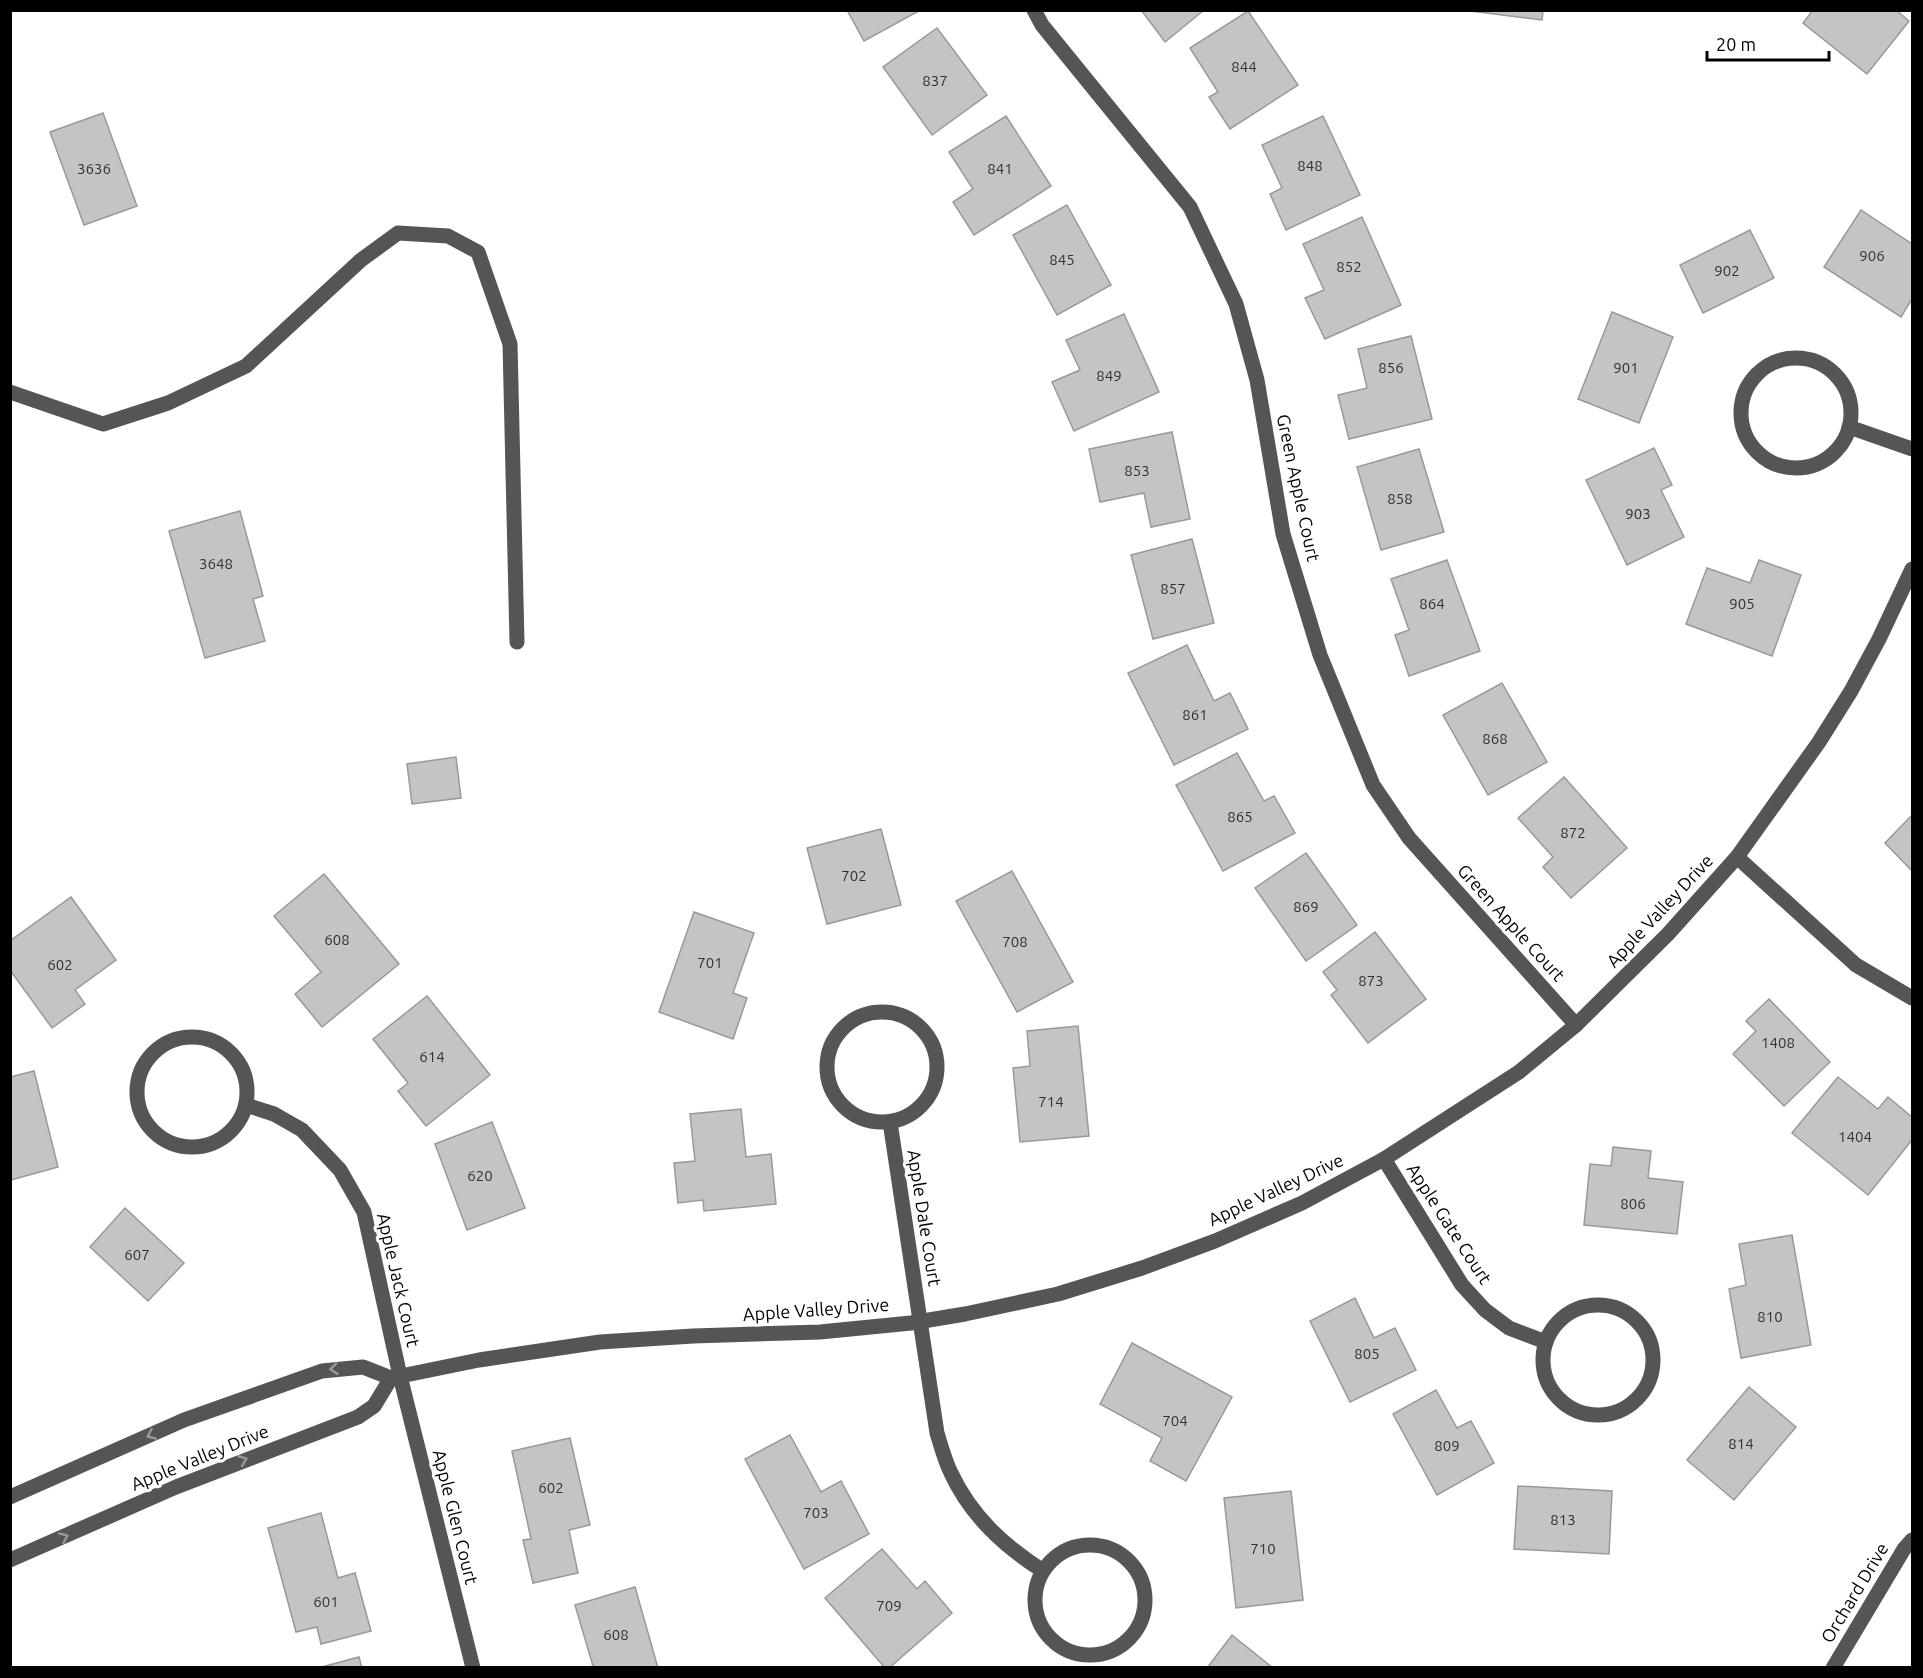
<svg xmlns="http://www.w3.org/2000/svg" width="1923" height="1678" viewBox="0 0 1923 1678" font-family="Ubuntu,sans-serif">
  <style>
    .building { fill: #c4c4c4; stroke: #999; stroke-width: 1.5 }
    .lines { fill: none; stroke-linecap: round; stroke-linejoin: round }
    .minor { stroke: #555; stroke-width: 15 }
    .oneway { stroke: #999 }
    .labels { text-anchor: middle; stroke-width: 6; stroke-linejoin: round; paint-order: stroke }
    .number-label { font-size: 15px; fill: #313131 }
    .street-label { font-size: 18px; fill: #000; stroke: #fff }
  </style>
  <rect width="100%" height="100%" fill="#fff"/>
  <g class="building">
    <path d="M847 10H916L917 12 864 41Z"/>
    <path d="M1141 10H1204L1165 42Z"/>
    <path d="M1462 10H1543L1542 20Z"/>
    <path d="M1813 10H1896L1909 21 1867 74 1803 23Z"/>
    <path d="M1248 11 1298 85 1230 129 1209 97 1218 92 1190 48Z"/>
    <path d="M937 28 987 95 932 135 883 67Z"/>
    <path d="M103 113 137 206 84 225 50 132Z"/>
    <path d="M1006 116 1051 186 974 235 953 202 973 189 949 152Z"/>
    <path d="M1323 116 1360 195 1286 230 1270 194 1282 188 1262 145Z"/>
    <path d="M1067 205 1111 285 1057 315 1013 235Z"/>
    <path d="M1861 210 1912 244V299L1901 317 1824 267Z"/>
    <path d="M1362 217 1401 305 1325 339 1305 298 1324 290 1303 244Z"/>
    <path d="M1750 230 1774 278 1703 313 1680 265Z"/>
    <path d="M1612 312 1673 337 1639 423 1578 399Z"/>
    <path d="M1124 314 1159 392 1074 431 1052 382 1080 370 1066 340Z"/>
    <path d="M1411 336 1432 419 1349 439 1338 395 1367 388 1358 349Z"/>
    <path d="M1172 432 1190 519 1151 527 1144 493 1100 502 1089 449Z"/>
    <path d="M1654 448 1672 485 1661 490 1684 537 1627 565 1586 480Z"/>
    <path d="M1419 449 1444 532 1381 550 1357 467Z"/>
    <path d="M240 511 263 596 253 599 265 641 205 658 169 531Z"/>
    <path d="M1192 539 1214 623 1153 639 1131 555Z"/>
    <path d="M1447 560 1480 651 1409 676 1395 635 1409 630 1391 579Z"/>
    <path d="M1759 560 1801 575 1772 656 1686 624 1707 568 1750 583Z"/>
    <path d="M1187 645 1214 701 1230 693 1248 729 1174 765 1128 673Z"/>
    <path d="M1502 683 1547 762 1488 795 1443 715Z"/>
    <path d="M1237 753 1264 801 1274 796 1295 833 1223 871 1176 785Z"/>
    <path d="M456 757 461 798 412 804 407 764Z"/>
    <path d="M1564 777 1627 848 1571 898 1543 867 1553 857 1518 818Z"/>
    <path d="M1912 815V871L1885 843Z"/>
    <path d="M881 829 901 905 827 924 807 848Z"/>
    <path d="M1306 853 1357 925 1306 961 1255 888Z"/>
    <path d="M1012 871 1073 982 1017 1012 956 901Z"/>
    <path d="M324 874 399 964 322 1027 295 994 321 972 274 916Z"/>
    <path d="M71 897 116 960 75 990 85 1004 52 1028 10 970V941Z"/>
    <path d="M694 912 754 933 733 993 747 998 733 1039 659 1012Z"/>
    <path d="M1375 932 1426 999 1368 1043 1331 995 1337 990 1323 972Z"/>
    <path d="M427 996 490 1075 426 1126 398 1091 408 1083 373 1039Z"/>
    <path d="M1769 999 1830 1062 1784 1106 1733 1054 1756 1031 1746 1021Z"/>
    <path d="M1078 1026 1089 1136 1020 1142 1013 1068 1030 1066 1027 1031Z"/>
    <path d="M34 1071 58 1167 11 1180 10 1077Z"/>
    <path d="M1838 1077 1878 1109 1888 1097 1912 1117V1140L1868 1195 1792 1133Z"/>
    <path d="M741 1109 746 1157 771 1154 776 1204 704 1211 703 1200 678 1203 674 1163 695 1161 690 1114Z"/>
    <path d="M492 1122 525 1208 467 1230 435 1144Z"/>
    <path d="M1613 1147 1651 1151 1648 1178 1683 1182 1677 1234 1584 1225 1590 1164 1611 1166Z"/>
    <path d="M125 1208 184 1263 148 1301 90 1247Z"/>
    <path d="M1792 1235 1811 1345 1741 1358 1729 1289 1746 1285 1739 1244Z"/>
    <path d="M1355 1298 1374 1338 1395 1328 1416 1370 1350 1402 1310 1321Z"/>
    <path d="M1132 1343 1232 1397 1186 1481 1150 1461 1162 1438 1100 1404Z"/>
    <path d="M1749 1387 1796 1427 1734 1500 1687 1460Z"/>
    <path d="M1436 1390 1457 1428 1471 1421 1494 1463 1437 1495 1393 1414Z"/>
    <path d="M790 1435 821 1492 841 1481 869 1534 804 1569 745 1459Z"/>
    <path d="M570 1438 590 1525 569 1530 578 1573 533 1583 523 1540 531 1539 512 1451Z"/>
    <path d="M1518 1486 1612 1491 1609 1554 1514 1549Z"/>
    <path d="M1291 1491 1303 1600 1236 1608 1224 1498Z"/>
    <path d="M321 1513 338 1578 355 1573 371 1631 321 1644 317 1627 296 1632 268 1528Z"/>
    <path d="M882 1549 917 1589 925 1581 952 1613 889 1668H885L825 1598Z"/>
    <path d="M635 1587 658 1668H587L593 1666 575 1605Z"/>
    <path d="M1232 1635 1273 1668H1207Z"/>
    <path d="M359 1657 362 1668H318Z"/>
  </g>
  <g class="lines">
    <g class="minor">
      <path d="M1034 10 1042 25 1190 207 1236 304 1257 380 1283 534 1320 655 1373 785 1409 838 1576 1025"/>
      <circle cx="1796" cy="413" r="55"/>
      <path d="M10 392 103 424 168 403 246 366 361 260 398 233 448 236 478 252 510 344 517 642"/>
      <path d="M1849 427 1912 449"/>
      <path d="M1737 857 1856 965 1912 998"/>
      <circle cx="882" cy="1067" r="55"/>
      <circle cx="192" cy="1092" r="55"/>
      <path d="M246 1105 274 1114 302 1130 340 1170 364 1212 400 1376 473 1668"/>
      <path d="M890 1122 937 1433C941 1446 945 1461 951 1473 971 1516 1004 1546 1043 1571"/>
      <path d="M1384 1159 1462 1285 1485 1310 1509 1328 1546 1342"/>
      <circle cx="1598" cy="1360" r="55"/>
      <path d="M10 1497 184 1420 322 1371 363 1367 391 1378 479 1360 600 1342 693 1336 820 1332 911 1323 965 1314 1058 1294 1142 1268 1215 1241 1302 1203 1384 1159 1519 1072 1576 1025 1668 934 1737 857 1819 742 1851 691 1879 639 1912 569"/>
      <circle cx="1090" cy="1600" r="55"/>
      <path d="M10 1560 176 1487 358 1417 374 1406 391 1378"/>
      <path d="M1833 1668 1904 1549 1912 1540"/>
    </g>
  </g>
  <defs><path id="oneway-chevron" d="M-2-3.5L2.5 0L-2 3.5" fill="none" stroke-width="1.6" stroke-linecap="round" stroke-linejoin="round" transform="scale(1.5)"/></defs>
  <g class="oneway">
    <use href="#oneway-chevron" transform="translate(334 1369) rotate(173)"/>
    <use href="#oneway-chevron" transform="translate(151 1435) rotate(157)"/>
    <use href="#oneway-chevron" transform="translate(243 1460) rotate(-21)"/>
    <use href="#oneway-chevron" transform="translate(64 1537) rotate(-24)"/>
  </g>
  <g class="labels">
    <g class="number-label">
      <text x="1244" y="72">844</text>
      <text x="935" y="86">837</text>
      <text x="1310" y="171">848</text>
      <text x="94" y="174">3636</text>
      <text x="1000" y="174">841</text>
      <text x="1872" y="261">906</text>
      <text x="1062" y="265">845</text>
      <text x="1349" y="272">852</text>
      <text x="1727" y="276">902</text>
      <text x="1391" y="373">856</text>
      <text x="1626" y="373">901</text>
      <text x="1109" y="381">849</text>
      <text x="1137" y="476">853</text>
      <text x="1400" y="504">858</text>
      <text x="1638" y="519">903</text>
      <text x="216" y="569">3648</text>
      <text x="1173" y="594">857</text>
      <text x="1432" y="609">864</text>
      <text x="1742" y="609">905</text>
      <text x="1195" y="720">861</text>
      <text x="1495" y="744">868</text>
      <text x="1240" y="822">865</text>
      <text x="1573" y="838">872</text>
      <text x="854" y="881">702</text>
      <text x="1306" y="912">869</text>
      <text x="337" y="945">608</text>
      <text x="1015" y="947">708</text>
      <text x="710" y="968">701</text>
      <text x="60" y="970">602</text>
      <text x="1371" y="986">873</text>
      <text x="1778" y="1048">1408</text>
      <text x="432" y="1062">614</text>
      <text x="1051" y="1107">714</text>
      <text x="1855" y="1142">1404</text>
      <text x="480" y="1181">620</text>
      <text x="1633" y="1209">806</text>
      <text x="137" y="1260">607</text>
      <text x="1770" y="1322">810</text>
      <text x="1367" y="1359">805</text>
      <text x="1175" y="1426">704</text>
      <text x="1741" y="1449">814</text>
      <text x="1447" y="1451">809</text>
      <text x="551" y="1493">602</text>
      <text x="816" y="1518">703</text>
      <text x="1563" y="1525">813</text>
      <text x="1263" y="1554">710</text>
      <text x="326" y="1607">601</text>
      <text x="889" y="1611">709</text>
      <text x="616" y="1640">608</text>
    </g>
    <g class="street-label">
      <text transform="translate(1298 488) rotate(78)" y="6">Green Apple Court</text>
      <text transform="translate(1660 911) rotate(-47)" y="6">Apple Valley Drive</text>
      <text transform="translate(1511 923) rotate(48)" y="6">Green Apple Court</text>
      <text transform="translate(1276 1190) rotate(-25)" y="6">Apple Valley Drive</text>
      <text transform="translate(924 1218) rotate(81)" y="6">Apple Dale Court</text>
      <text transform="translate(1449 1224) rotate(57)" y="6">Apple Gate Court</text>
      <text transform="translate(398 1280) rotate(77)" y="6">Apple Jack Court</text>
      <text transform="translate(816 1310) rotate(-4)" y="6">Apple Valley Drive</text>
      <text transform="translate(200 1458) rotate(-22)" y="6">Apple Valley Drive</text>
      <text transform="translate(455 1517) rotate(76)" y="6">Apple Glen Court</text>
      <text transform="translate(1855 1593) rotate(-59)" y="6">Orchard Drive</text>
    </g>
  </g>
  <rect width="1923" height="1678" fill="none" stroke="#000000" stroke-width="24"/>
  <path d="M1707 51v9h122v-9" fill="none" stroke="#000000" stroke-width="3"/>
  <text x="1716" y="51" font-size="18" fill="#000000" stroke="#ffffff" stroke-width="4.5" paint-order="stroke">20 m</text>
</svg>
